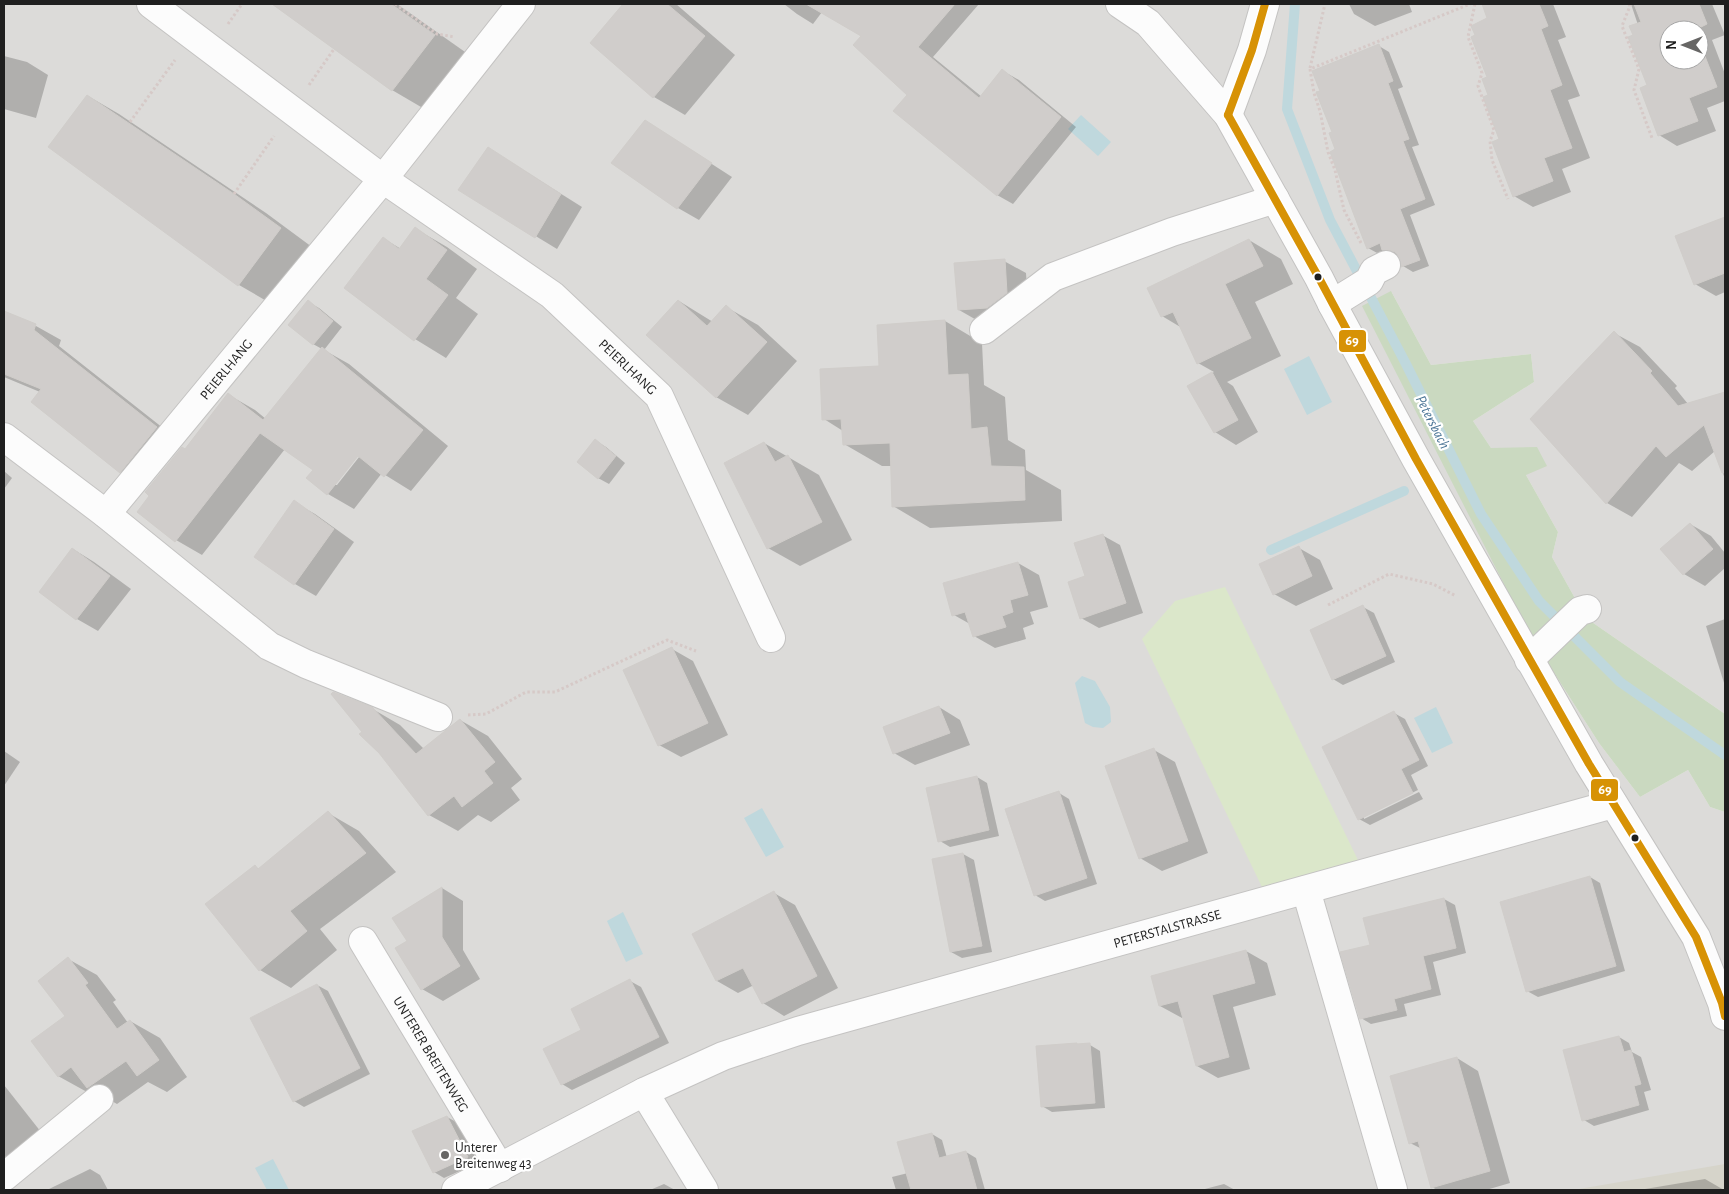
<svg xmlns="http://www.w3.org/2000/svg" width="1729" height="1194" viewBox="0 0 1729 1194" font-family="'Alegreya Sans',sans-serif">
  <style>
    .residential { fill: #dcdbd9; fill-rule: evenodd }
    .construction { fill: #d6d4ca }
    .grass { fill: #dbe7ca }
    .forest { fill: #cad9c0 }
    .water { fill: #bfd8dd }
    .shadow { fill: #0003; fill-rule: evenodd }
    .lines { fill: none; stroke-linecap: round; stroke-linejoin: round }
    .stream { stroke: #bfd8dd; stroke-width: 10 }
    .building { fill: #d0cdcb; stroke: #d0cdca }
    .minor-casing { stroke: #c4c3c2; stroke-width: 30 }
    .path { stroke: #d6c9c7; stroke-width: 3; stroke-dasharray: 2.5 2.5; stroke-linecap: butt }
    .minor { stroke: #fcfcfc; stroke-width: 28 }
    .bus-1-casing { stroke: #fff; stroke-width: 11 }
    .bus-1 { stroke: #d79205; stroke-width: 8 }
    .bus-dot { fill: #1f1f1f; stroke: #fff; stroke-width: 2 }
    .poi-dot { fill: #676665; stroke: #fff; stroke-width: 2 }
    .labels { text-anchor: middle; stroke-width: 4.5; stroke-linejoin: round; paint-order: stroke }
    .street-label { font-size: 14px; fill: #1f1f1f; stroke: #fff }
    .poi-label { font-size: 14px; fill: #1f1f1f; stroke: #fff; text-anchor: start }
    .water-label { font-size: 15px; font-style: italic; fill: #4d7697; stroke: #fff }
    .line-badge { stroke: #fff; stroke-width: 2 }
    .badge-label { font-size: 14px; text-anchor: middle; font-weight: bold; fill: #fff }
  </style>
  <rect width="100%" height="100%" fill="#edebe8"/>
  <path class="residential" d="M4 4H1725V714L1586 618 1552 557 1558 532 1526 475 1491 448 1473 421 1534 382 1531 354 1431 365 1391 291 1531 637 1599 743 1640 797 1688 770 1710 807 1725 812V1190H4ZM1669 30H1699V60H1669Z"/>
  <path class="construction" d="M1725 1164V1190H1573Z"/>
  <path class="grass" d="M1225 587 1358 860 1262 887 1142 639 1175 601Z"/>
  <path class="forest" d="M1391 291 1431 365 1531 354 1534 382 1473 421 1491 448 1537 447 1547 466 1526 475 1558 532 1552 557 1586 618 1725 714V812L1710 807 1688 770 1640 797 1599 743 1531 637 1362 306Z"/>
  <g class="water">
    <path d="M1081 115 1111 142 1098 156 1068 129Z"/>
    <path d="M1309 356 1332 402 1307 415 1284 369Z"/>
    <path d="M1082 676 1095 681 1110 707 1111 722 1103 728 1093 727 1085 723 1075 683Z"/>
    <path d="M1436 707 1453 743 1432 753 1414 718Z"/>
    <path d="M762 808 784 847 766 857 744 818Z"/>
    <path d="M623 912 643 954 626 962 607 921Z"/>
    <path d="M273 1159 289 1190H267L255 1168Z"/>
  </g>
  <g class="shadow">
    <path d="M275 4H397L475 59 433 114 392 90Z"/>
    <path d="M625 4H676L735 55 685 115 654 97 592 43Z"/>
    <path d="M784 4H979L933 57 982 97 1003 71 1019 80 1076 127 1013 204 997 195 909 95 863 35 822 12 813 24 797 14Z"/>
    <path d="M1349 4H1409L1412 12 1375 26 1354 14Z"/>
    <path d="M1483 4H1553L1566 37 1558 40 1580 96 1568 100 1590 158 1562 169 1571 192 1533 207 1514 196 1500 140 1490 96 1488 78 1476 36 1488 19Z"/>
    <path d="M1631 4H1712L1725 35 1712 40 1725 74V101L1707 108 1716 131 1677 146 1659 135 1649 86 1635 36 1638 25ZM1669 30H1699V60H1669Z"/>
    <path d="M1379 46 1389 52 1403 87 1398 89 1419 145 1412 147 1435 205 1410 215 1429 266 1413 272 1403 266 1401 258 1399 255 1394 256 1386 251 1379 254 1368 248 1337 150 1322 91Z"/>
    <path d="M4 56 27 62 48 75 36 118 4 109Z"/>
    <path d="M88 96 119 114 266 213 312 247 270 303 239 285Z"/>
    <path d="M645 121 732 177 699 220 678 208 613 163Z"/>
    <path d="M488 148 582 207 557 249 460 190Z"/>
    <path d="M1725 218V292L1716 296 1695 284 1677 236Z"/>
    <path d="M416 229 447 247 477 269 456 298 478 314 446 358 415 339 383 238 401 249Z"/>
    <path d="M1249 240 1281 259 1293 284 1255 302 1281 356 1227 382 1233 386 1258 432 1236 445 1215 432 1189 386 1214 372 1198 363 1182 328 1162 316Z"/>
    <path d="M1004 261 1026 273 1028 305 980 322 959 310Z"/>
    <path d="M679 301 713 322 726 307 758 325 797 361 748 415 716 397Z"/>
    <path d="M308 302 319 308 342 327 324 350 349 364 448 446 411 491 382 473 354 509 328 494 315 470 285 449 202 555 176 540 186 450 229 395 255 410 266 419 322 349 313 344ZM361 450 363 452 337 485H334Z"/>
    <path d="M4 312 36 326 61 340 59 346 182 443 146 486 121 472 40 392 4 377Z"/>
    <path d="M945 321 982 343 984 385 1005 397 1008 440 1025 450 1026 470 1061 490 1062 521 930 528 893 506 892 466H882L844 444 843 431 824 419 880 367Z"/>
    <path d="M1614 333 1640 347 1677 386 1675 388 1688 404 1725 394V479L1715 451 1692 471 1679 463 1632 517 1607 503Z"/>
    <path d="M596 441 606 447 625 463 609 484 598 478Z"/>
    <path d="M764 443 819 475 852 540 800 566 768 548Z"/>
    <path d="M4 471 12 478 4 489Z"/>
    <path d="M294 502 315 514 354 542 316 596 295 584 256 557Z"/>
    <path d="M1690 524 1711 536 1725 553V568L1705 586 1684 574Z"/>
    <path d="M1102 535 1120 545 1143 613 1099 628 1081 618 1087 577Z"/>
    <path d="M1299 548 1320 560 1333 589 1296 606 1274 594Z"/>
    <path d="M73 549 94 562 131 589 98 631 77 619 41 591Z"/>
    <path d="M1018 563 1039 575 1048 607 1030 612 1034 624 1023 628 1026 639 995 648 974 636 970 624 954 615Z"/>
    <path d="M1363 607 1374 613 1395 662 1343 685 1333 679Z"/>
    <path d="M1725 619V686L1706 626Z"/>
    <path d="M672 649 693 661 728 735 681 757 659 745Z"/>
    <path d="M939 707 960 720 970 745 915 765 894 753Z"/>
    <path d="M371 708 400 725 424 749 460 720 488 736 522 779 511 788 520 800 491 822 478 815 458 831 429 815 363 732Z"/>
    <path d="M1394 713 1405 719 1428 766 1411 775 1418 790 1364 816V819L1419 792 1423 799 1370 825 1359 819Z"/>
    <path d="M1154 750 1175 762 1208 853 1162 871 1140 858Z"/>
    <path d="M4 751 20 762 4 786Z"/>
    <path d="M977 777 987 783 999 836 950 847 940 841Z"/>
    <path d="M1059 793 1069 799 1097 884 1045 901 1035 895Z"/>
    <path d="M328 813 359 831 396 872 320 929 337 950 291 988 260 970 207 904 255 867 260 869Z"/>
    <path d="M963 854 974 860 992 952 962 958 951 952Z"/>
    <path d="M1590 877 1600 883 1625 971 1538 997 1527 991Z"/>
    <path d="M442 888 463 901V950L480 979 443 1001 422 989 408 941 394 918Z"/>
    <path d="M774 893 795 905 838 988 784 1016 763 1003 754 985 738 993 717 981 693 934Z"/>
    <path d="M1444 899 1455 905 1466 953 1433 962 1441 995 1404 1004 1407 1016 1371 1024 1361 1018 1372 946Z"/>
    <path d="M1246 951 1267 963 1276 995 1233 1007 1250 1069 1218 1078 1197 1066 1184 1017 1182 1018 1160 1006 1152 977Z"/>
    <path d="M68 959 97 975 116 1000 113 1002 128 1023 130 1021 160 1038 187 1077 167 1092 148 1082 117 1104 92 1090 87 1092 58 1076 67 1016Z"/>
    <path d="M630 981 641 987 669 1043 572 1090 562 1084 583 1031Z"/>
    <path d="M317 985 328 991 370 1074 304 1107 294 1101Z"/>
    <path d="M1619 1037 1629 1043 1632 1052 1641 1057 1651 1090 1644 1092 1649 1110 1594 1126 1584 1120Z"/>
    <path d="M1090 1045 1100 1051 1105 1108 1052 1112 1042 1106Z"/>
    <path d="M1457 1058 1478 1071 1510 1183 1486 1190H1437L1432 1187 1422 1149 1410 1143Z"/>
    <path d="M4 1085 41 1132 4 1166Z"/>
    <path d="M447 1117 458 1123 478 1163 444 1178 434 1172Z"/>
    <path d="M932 1134 942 1140 947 1158 966 1152 976 1158 985 1190H896L892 1177 908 1173Z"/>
    <path d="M90 1169 100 1175 108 1190H47Z"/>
    <path d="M1705 1179 1724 1190H1639Z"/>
    <path d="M664 1184 675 1190H650Z"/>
    <path d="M1224 1184 1235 1190H1201Z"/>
  </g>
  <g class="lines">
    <g class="stream">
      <path d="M1295 4 1287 109 1330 220 1405 362 1481 514 1539 601 1620 682 1725 755"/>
      <path d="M1271 550 1404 491"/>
    </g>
  </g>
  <g class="building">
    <path d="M272 4H391L435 35 392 91Z"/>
    <path d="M623 4H667L705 36 653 98 590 43Z"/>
    <path d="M806 4H955L918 47 979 98 1002 69 1061 117 997 196 893 111 907 95 853 45 861 36Z"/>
    <path d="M1482 4H1539L1548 26 1541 29 1562 85 1550 90 1572 148 1544 158 1553 181 1513 197 1492 142 1499 139 1483 97 1488 95 1482 79 1487 77 1471 37 1475 35 1471 26 1487 18Z"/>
    <path d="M1634 4H1699L1707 24 1695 30H1669V60H1699V41L1717 87 1689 98 1698 121 1658 136 1640 88 1647 85 1628 37 1633 35 1629 26 1641 22Z"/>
    <path d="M1379 44 1393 81 1388 83 1409 139 1403 141 1425 199 1400 209 1420 260 1401 267 1400 258 1395 252 1387 250H1382L1380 243 1367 249 1330 152 1335 149 1329 133 1332 132 1316 92 1320 91 1312 71Z"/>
    <path d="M87 95 234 194 281 228 238 286 48 147Z"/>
    <path d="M645 120 712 163 677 209 611 163Z"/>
    <path d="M488 147 561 194 535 238 458 190Z"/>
    <path d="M1725 217V273L1694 285 1675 236Z"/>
    <path d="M415 227 447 250 426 279 448 295 414 341 344 288 383 237 399 249Z"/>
    <path d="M1249 239 1263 266 1225 284 1251 338 1197 364 1173 312 1161 317 1147 288Z"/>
    <path d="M1005 259 1007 293 987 308 958 310 954 263Z"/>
    <path d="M308 300 333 321 313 345 288 325Z"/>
    <path d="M678 300 707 326 726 305 767 342 716 398 646 335Z"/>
    <path d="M4 311 36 324 34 330 157 427 120 473 31 402 41 389 4 374Z"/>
    <path d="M945 320 948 375 968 374 971 429 987 427 991 466 1024 467 1025 500 892 507 890 443 843 445 841 419 822 420 820 369 879 366 877 325Z"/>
    <path d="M1614 331 1652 371 1650 373 1678 406 1725 392V473H1722L1704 425 1666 457 1656 446 1606 504 1530 419Z"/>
    <path d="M322 347 423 430 384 477 358 456 327 495 306 478 313 470 260 433 175 542 137 512 149 496 145 492 182 447 185 449 228 393 263 420Z"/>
    <path d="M1212 372 1238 420 1214 433 1187 386Z"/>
    <path d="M595 439 616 456 598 479 577 462Z"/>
    <path d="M764 442 775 462 788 455 822 522 767 549 724 463Z"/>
    <path d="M294 500 334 529 294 585 254 557Z"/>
    <path d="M1690 523 1713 549 1683 575 1660 549Z"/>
    <path d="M1103 534 1126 603 1080 619 1068 582 1085 576 1074 543Z"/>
    <path d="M1299 546 1312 576 1273 595 1259 564Z"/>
    <path d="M72 548 110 576 76 620 39 592Z"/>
    <path d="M1018 562 1028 595 1010 600 1013 612 1002 616 1006 627 973 637 965 612 952 616 943 583Z"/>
    <path d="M1363 605 1386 656 1332 680 1310 630Z"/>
    <path d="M672 647 708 723 658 746 623 670Z"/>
    <path d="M333 692 372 707 416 754 460 719 495 762 484 771 493 783 462 807 454 796 428 816 379 753 359 734 362 732 331 694Z"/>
    <path d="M939 706 950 733 893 754 883 727Z"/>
    <path d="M1394 711 1419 760 1401 769 1413 793 1358 820 1322 747Z"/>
    <path d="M1154 748 1188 841 1139 859 1105 766Z"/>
    <path d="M977 776 989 830 938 842 926 788Z"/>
    <path d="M1059 791 1087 878 1034 896 1005 809Z"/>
    <path d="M328 811 366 853 290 911 307 931 259 971 205 904 255 865 258 869Z"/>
    <path d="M963 853 982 946 950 952 932 859Z"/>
    <path d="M1590 876 1616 966 1526 992 1500 902Z"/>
    <path d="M442 887V937L460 966 421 990 395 948 407 941 392 918Z"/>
    <path d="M774 891 817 976 762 1004 743 968 716 981 692 934Z"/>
    <path d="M1444 898 1456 948 1423 956 1431 989 1394 999 1397 1010 1360 1019 1340 952 1370 945 1363 918Z"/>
    <path d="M1246 950 1255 983 1212 995 1229 1057 1196 1066 1178 1001 1159 1006 1151 976Z"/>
    <path d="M68 957 88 983 85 985 117 1029 130 1020 159 1060 137 1076 126 1061 87 1088 71 1067 58 1077 31 1041 65 1016 38 981Z"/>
    <path d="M630 979 659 1037 561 1085 543 1049 581 1030 571 1009Z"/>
    <path d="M317 984 360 1068 293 1102 250 1018Z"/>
    <path d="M1619 1036 1624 1052 1631 1050 1641 1084 1634 1086 1639 1105 1582 1121 1563 1050Z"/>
    <path d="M1077 1043V1044L1090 1043 1095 1103 1041 1107 1036 1046Z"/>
    <path d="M1457 1057 1490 1171 1431 1188 1418 1141 1409 1144 1390 1076Z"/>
    <path d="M447 1116 468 1157 433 1173 412 1131Z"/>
    <path d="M932 1133 939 1158 966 1151 977 1190H911L897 1142Z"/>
  </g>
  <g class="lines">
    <defs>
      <g id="minor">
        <path id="s1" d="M151 4 383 179 552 295 659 396 771 638"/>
        <path d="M1120 4 1148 23 1228 115 1319 278 1332 304 1416 459 1589 764 1696 937 1722 1003 1725 1016"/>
        <path d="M1228 115 1252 50 1265 4"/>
        <path d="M1332 304 1369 281 1374 271 1386 265"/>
        <path d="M984 330 1053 277 1172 232 1275 199"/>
        <path d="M4 437 106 514 269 646 306 664 438 717"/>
        <path id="s2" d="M106 514 383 179 521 4"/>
        <path d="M1529 660 1580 611 1587 609"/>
        <path d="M1306 890 1393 1190"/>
        <path id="s3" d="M363 941 500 1168"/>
        <path d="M644 1092 704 1190"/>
        <path d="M4 1177 99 1099"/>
        <path id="s4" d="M456 1190 644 1092 723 1056 798 1031 1613 804"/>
      </g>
    </defs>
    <use href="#minor" class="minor-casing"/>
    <g class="path">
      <path d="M395 4 437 34 455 37"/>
      <path d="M1475 4 1468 37 1482 73 1478 86 1494 130 1490 141 1492 160 1508 199"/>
      <path d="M1629 4 1630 6 1622 26 1639 69 1634 90 1652 138"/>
      <path d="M228 24 242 4"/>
      <path d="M1310 68 1325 4"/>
      <path d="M309 85 334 49"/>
      <path d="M130 122 175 60"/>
      <path d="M234 194 274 136"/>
      <path d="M1361 243 1344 210 1335 170 1328 152 1320 111 1314 93 1310 69 1470 4"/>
      <path d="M1328 605 1389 574 1433 584 1456 596"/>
      <path d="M468 715 486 714 526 692H555L667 640 696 651"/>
    </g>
    <use href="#minor" class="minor"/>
    <defs>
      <g id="bus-1">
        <path d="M1228 115 1319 278 1416 459 1589 764 1696 937 1722 1003 1725 1016"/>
        <path d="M1228 115 1252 50 1265 4"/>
      </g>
    </defs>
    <use href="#bus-1" class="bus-1-casing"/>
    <use href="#bus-1" class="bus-1"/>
  </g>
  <g class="bus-dot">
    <circle cx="1318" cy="277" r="4.5"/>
    <circle cx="1635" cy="838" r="4.5"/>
  </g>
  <circle class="poi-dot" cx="445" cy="1155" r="5"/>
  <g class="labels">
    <g class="street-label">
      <text dy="5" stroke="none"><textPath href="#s1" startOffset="600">PEIERLHANG</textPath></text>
      <text dy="5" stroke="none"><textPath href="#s2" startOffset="188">PEIERLHANG</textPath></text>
      <text dy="5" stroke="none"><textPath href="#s4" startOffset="761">PETERSTALSTRASSE</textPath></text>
      <text dy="5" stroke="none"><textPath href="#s3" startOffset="132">UNTERER BREITENWEG</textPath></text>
    </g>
    <g class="poi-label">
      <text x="455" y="1152">Unterer<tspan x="455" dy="16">Breitenweg 43</tspan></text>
    </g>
    <g class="water-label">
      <text transform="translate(1433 422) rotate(63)" y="5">Petersbach</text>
    </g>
  </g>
  <g class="line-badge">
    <rect x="1338" y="329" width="29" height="24" rx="5" fill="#d79205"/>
    <rect x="1590" y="778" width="29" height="24" rx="5" fill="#d79205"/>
  </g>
  <g class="badge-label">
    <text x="1352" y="345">69</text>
    <text x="1605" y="794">69</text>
  </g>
  <rect width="1729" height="1194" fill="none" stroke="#1f1f1f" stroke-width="10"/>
  <g transform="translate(1684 45) rotate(270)"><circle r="24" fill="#ffffff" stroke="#a5a5a5"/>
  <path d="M0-4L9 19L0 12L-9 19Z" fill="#676665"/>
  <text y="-8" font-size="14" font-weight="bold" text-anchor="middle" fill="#1f1f1f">N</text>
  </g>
</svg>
